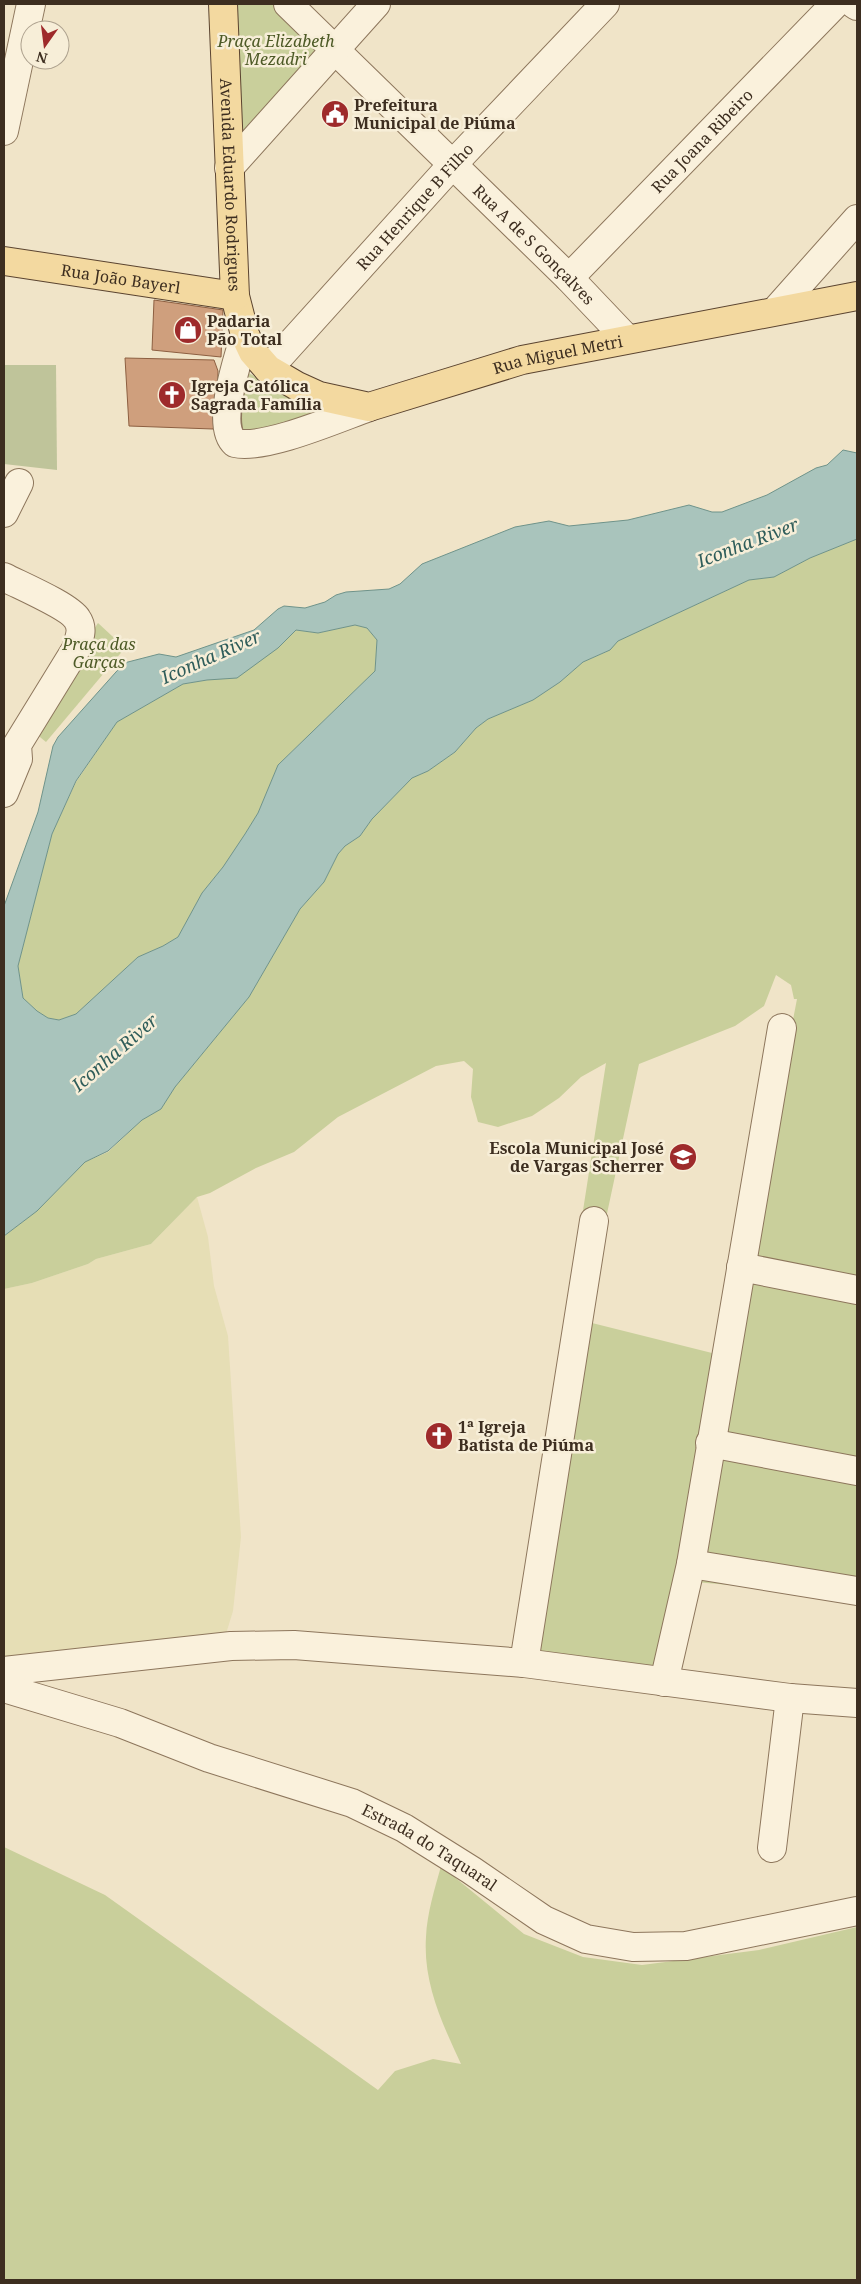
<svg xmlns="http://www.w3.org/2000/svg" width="861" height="2284" viewBox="0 0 861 2284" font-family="'Noto Serif',serif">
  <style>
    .farmland { fill: #e6deb5 }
    .green { fill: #c9cf9b; fill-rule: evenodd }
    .cemetery { fill: #bfc49a }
    .water { fill: #a9c4bc; stroke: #6f938a; fill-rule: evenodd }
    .building { fill: #cf9f7d; stroke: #8d5f41 }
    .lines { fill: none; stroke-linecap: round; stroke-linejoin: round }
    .minor-casing { stroke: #8d765c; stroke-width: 30 }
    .major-casing { stroke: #5b4430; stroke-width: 30 }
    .minor { stroke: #faf1dc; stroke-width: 28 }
    .major { stroke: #f3d9a0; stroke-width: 28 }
    .labels { text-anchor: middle; stroke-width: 5; stroke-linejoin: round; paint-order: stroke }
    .park-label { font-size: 16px; font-style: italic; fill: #4d5a26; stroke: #f7eed8 }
    .poi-label { font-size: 16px; font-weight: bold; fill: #3d2e20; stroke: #f7eed8; text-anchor: start }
    .street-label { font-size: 16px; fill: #3d2e20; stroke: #f7eed8 }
    .water-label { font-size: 18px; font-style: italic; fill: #2f5d5a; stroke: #f7eed8 }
  </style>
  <rect width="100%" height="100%" fill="#f0e4c8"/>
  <path class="farmland" d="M197 1197 208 1237 214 1286 228 1336 241 1537 233 1611 225 1637 4 1679V1289L32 1283 88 1264 96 1259 151 1244Z"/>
  <g class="green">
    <path d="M236 4H283L331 48 241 143Z"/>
    <path d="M244 371 322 409V414L244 439 232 400Z"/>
    <path d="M857 539V1596L695 1582 650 1685 512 1666 606 1063 581 1077 559 1098 532 1116 498 1127 478 1122 471 1097 473 1069 464 1061 436 1066 338 1117 294 1152 256 1168 210 1193 197 1197 151 1244 96 1259 88 1264 32 1283 4 1289V1236L37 1211 85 1162 108 1152 142 1120 161 1109 175 1087 249 997 300 909 324 882 338 854 345 846 360 836 372 819 412 778 428 771 455 752 476 728 488 719 533 700 560 682 583 662 606 652 618 641 749 580 774 577 810 558ZM776 975 791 985 794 999H797L728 1357 584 1321 639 1064 735 1026 764 1006Z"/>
    <path d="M98 623 125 648 46 742 29 728Z"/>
    <path d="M355 625 367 628 377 640 375 671 278 765 258 813 245 834 223 867 202 893 178 937 163 946 138 957 76 1014 59 1020 48 1018 37 1011 23 998 18 966 52 834 76 782 117 722 183 684 207 680 278 648 296 630 318 633Z"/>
    <path d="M4 1847 105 1895 378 2090 395 2071 433 2059 461 2064C442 2023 423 1983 426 1937 427 1913 435 1888 441 1866L524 1934 583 1957 642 1965 759 1950 857 1927V2280H4Z"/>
  </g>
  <path class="cemetery" d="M4 365H56L57 470 4 464Z"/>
  <path class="water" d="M843 450 857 453V539L810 558 774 577 749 580 618 641 610 650 583 662 560 682 533 700 488 719 476 728 455 752 428 771 412 778 372 819 360 836 345 846 338 854 324 882 300 909 249 997 175 1087 161 1109 142 1120 108 1151 85 1162 37 1211 4 1236V906L38 812 53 746 58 737 124 663 159 654 176 657 254 630 278 609 284 606 305 608 325 602 336 595 346 592 389 589 400 584 422 564 515 527 549 521 569 526 628 520 689 505 712 512H722L767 495 816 468 827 465ZM355 625 367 628 377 640 375 671 278 765 258 813 245 834 223 867 202 893 178 937 163 946 138 957 76 1014 59 1020 48 1018 37 1011 23 998 18 966 52 834 76 781 117 722 183 684 207 680 237 678 278 648 296 630 318 633Z"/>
  <g class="building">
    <path d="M154 300 223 310 221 357 152 350Z"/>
    <path d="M125 358 214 360 218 371 217 418 213 429 129 426Z"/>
  </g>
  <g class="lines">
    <defs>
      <g id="minor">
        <path id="s1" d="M288 4 569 278 627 339"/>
        <path d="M854 4 857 6"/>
        <path d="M4 131 31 4"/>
        <path d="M229 168 376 4"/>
        <path id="s2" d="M569 278 835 4"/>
        <path d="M776 310 857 219"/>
        <path d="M245 335C238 358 215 426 235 443 265 450 338 418 369 407"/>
        <path id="s3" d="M268 369 452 165 605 4"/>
        <path d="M4 513 19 483"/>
        <path d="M4 577C19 585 69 606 77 619 84 629 79 639 76 649L17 745 18 759 4 793"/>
        <path d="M741 1267 857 1290"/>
        <path d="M710 1443 857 1471"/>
        <path d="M691 1564 857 1591"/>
        <path d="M524 1663 594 1221"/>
        <path d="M4 1671 231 1646 294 1645 524 1663 790 1698 857 1703"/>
        <path d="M664 1682 691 1564 782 1028"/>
        <path id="s4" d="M4 1688 120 1723 209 1758 352 1803 404 1828 471 1870 544 1920 586 1939 633 1947 686 1946 857 1911"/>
        <path d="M772 1848 790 1698"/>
      </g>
      <g id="major">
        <path id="s5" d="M223 4 235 296 245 335 253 352 268 369 297 386 319 396 369 407 522 360 857 296"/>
        <path id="s6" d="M4 261 235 296"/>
      </g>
    </defs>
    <use href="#minor" class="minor-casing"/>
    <use href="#major" class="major-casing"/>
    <use href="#minor" class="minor"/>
    <use href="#major" class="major"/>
  </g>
  <defs>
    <symbol id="civic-disc" viewBox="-11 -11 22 22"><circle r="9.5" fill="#9e2a2b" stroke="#f7eed8"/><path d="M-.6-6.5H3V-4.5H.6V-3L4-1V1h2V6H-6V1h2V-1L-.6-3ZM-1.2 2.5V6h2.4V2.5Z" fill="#fff"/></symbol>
    <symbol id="shop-disc" viewBox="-11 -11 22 22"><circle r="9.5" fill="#9e2a2b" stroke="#f7eed8"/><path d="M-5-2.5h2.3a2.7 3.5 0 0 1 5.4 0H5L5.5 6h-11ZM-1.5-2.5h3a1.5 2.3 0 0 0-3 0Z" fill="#fff"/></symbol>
    <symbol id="church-disc" viewBox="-11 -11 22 22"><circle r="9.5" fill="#9e2a2b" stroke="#f7eed8"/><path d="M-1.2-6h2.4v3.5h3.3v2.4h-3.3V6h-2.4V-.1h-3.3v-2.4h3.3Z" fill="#fff"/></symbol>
    <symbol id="school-disc" viewBox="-11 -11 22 22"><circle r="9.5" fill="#9e2a2b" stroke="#f7eed8"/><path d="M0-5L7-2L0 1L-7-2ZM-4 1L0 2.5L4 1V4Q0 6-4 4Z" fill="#fff"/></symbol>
  </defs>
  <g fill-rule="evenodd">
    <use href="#civic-disc" x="319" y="98" width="32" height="32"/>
    <use href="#shop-disc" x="172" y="314" width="32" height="32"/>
    <use href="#church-disc" x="156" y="379" width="32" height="32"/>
    <use href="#school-disc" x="667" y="1141" width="32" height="32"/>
    <use href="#church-disc" x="423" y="1420" width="32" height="32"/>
  </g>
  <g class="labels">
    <g class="park-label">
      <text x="276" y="47">Praça Elizabeth<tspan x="276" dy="18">Mezadri</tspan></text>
      <text x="99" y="650">Praça das<tspan x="99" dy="18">Garças</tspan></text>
    </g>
    <g class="poi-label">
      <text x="354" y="111">Prefeitura<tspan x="354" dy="18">Municipal de Piúma</tspan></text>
      <text x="207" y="327">Padaria<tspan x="207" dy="18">Pão Total</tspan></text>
      <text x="191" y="392">Igreja Católica<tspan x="191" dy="18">Sagrada Família</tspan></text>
      <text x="664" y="1154" text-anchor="end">Escola Municipal José<tspan x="664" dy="18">de Vargas Scherrer</tspan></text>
      <text x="458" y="1433">1ª Igreja<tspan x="458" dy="18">Batista de Piúma</tspan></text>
    </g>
    <g class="street-label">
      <text dy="6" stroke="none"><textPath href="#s2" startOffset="191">Rua Joana Ribeiro</textPath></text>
      <text dy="6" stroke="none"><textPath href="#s5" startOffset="181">Avenida Eduardo Rodrigues</textPath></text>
      <text dy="6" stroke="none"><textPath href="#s3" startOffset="219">Rua Henrique B Filho</textPath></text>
      <text dy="6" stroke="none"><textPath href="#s1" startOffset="344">Rua A de S Gonçalves</textPath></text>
      <text dy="6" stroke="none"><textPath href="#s6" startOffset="118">Rua João Bayerl</textPath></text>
      <text dy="6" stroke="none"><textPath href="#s5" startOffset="679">Rua Miguel Metri</textPath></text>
      <text dy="6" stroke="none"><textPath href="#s4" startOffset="456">Estrada do Taquaral</textPath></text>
    </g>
    <g class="water-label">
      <text transform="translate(748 543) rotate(-21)" y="6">Iconha River</text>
      <text transform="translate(211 657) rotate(-24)" y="6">Iconha River</text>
      <text transform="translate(115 1053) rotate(-41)" y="6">Iconha River</text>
    </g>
  </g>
  <rect width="861" height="2284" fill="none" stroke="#3d2e20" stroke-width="10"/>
  <g transform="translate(45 45) rotate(194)"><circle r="24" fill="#f7eed8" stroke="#ada18e"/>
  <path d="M0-4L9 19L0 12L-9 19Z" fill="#9e2a2b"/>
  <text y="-8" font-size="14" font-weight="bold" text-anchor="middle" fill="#3d2e20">N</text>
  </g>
</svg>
